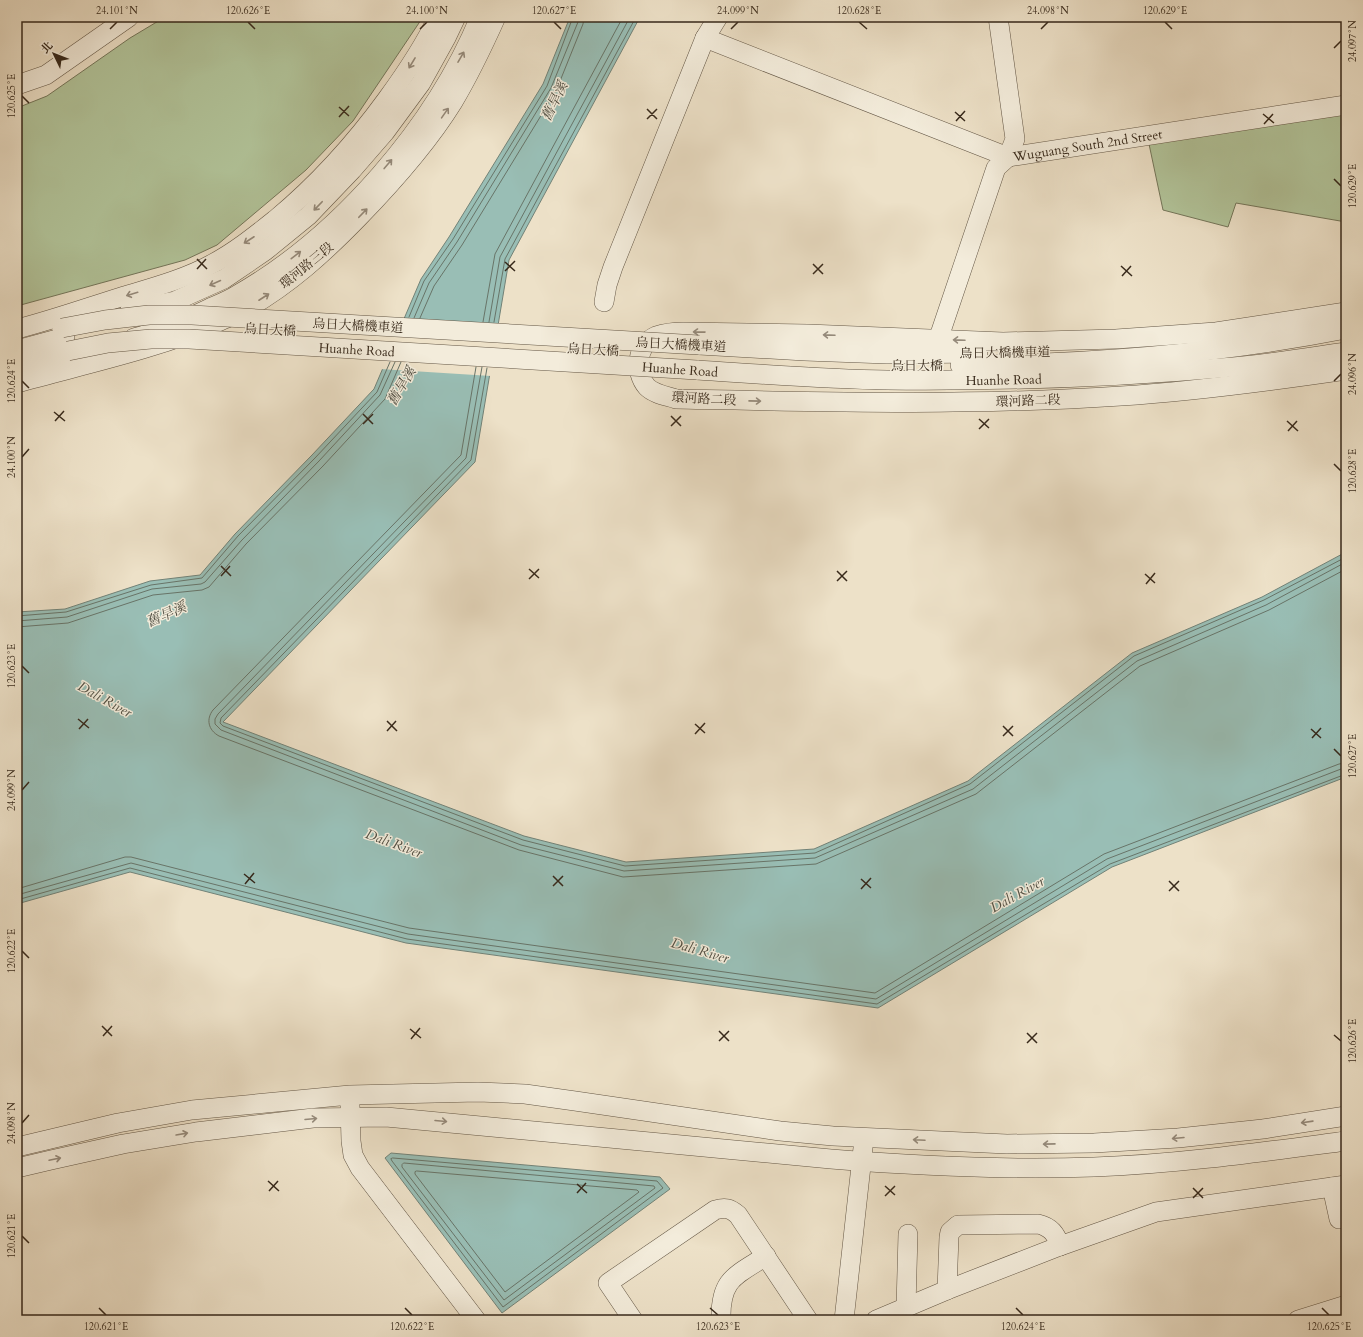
<svg xmlns="http://www.w3.org/2000/svg" width="1363" height="1337" viewBox="0 0 1363 1337" font-family="Cardo,'Noto Serif TC',serif">
  <style>
    .green { fill: #b2c49a; stroke: #74765a }
    .water { fill: #99beb5; stroke: #728277 }
    .pier { fill: #ede1c8 }
    .lines { fill: none; stroke-linecap: round; stroke-linejoin: round }
    .shore { stroke: #687468; stroke-width: 1 }
    .minor-casing { stroke: #645746; stroke-width: 20 }
    .minor { stroke: #f3ecdb; stroke-width: 19 }
    .minor-bridge-casing { stroke: #645746; stroke-width: 20; stroke-linecap: butt }
    .minor-bridge { stroke: #f3ecdb; stroke-width: 19 }
    .oneway { stroke: #958a7b }
    .ticks { fill: none; stroke: #37291b; stroke-width: 1.5 }
    .labels { text-anchor: middle; stroke-width: 3; stroke-linejoin: round; paint-order: stroke }
    .street-label { font-size: 13px; fill: #37291b; stroke: #f3ecdb }
    .water-label { font-size: 14px; font-style: italic; fill: #504e42; stroke: #f3ecdb }
    .neatline { fill: none; stroke: #37291b; stroke-width: 1.5 }
    .ticks-label { font-size: 10px; text-anchor: middle; fill: #37291b }
  </style>
  <rect width="100%" height="100%" fill="#ede1c8"/>
  <filter id="stains"><feTurbulence type="fractalNoise" baseFrequency=".005" numOctaves="4"/><feColorMatrix values="0 0 0 0 .2 0 0 0 0 .09 0 0 0 0 .02 0 0 0 .5 -.17"/></filter>
  <radialGradient id="worn" r=".72"><stop offset=".6" stop-color="#630" stop-opacity="0"/><stop offset="1" stop-color="#630" stop-opacity=".3"/></radialGradient>
  <g class="green">
    <path d="M165 17H423L353 121 306 170 217 245 185 260 17 306V108L47 96 130 38Z"/>
    <path d="M1346 114V222L1236 203 1228 227 1163 210 1149 144Z"/>
  </g>
  <g class="water">
    <path d="M570 17H640L509 260 475 462 223 722 524 836 626 862 814 849 968 781 1132 653 1262 597 1346 552V777L1112 867 878 1008 406 943 130 872 17 904V612L65 609 150 581 200 575 235 534 312 455 374 389 421 279 449 237 543 84Z"/>
    <path d="M391 1153 660 1177 670 1189 502 1313 385 1158Z"/>
  </g>
  <path class="pier" d="M402 318 500 324 491 376 380 369Z"/>
  <g class="lines">
    <g class="shore">
      <path d="M409 317 424 281 453 239 547 86 573 17"/>
      <path d="M414 318 429 283 457 242 551 88 578 22V17"/>
      <path d="M420 318 434 286 462 245 556 91 583 24 584 17"/>
      <path d="M483 322 495 254 623 17"/>
      <path d="M489 322 500 257 630 17"/>
      <path d="M494 322 505 259 636 17"/>
      <path d="M476 367 461 455 213 710C206 719 208 730 219 736L519 850 623 877 816 864 976 794 1140 666 1269 610 1346 569"/>
      <path d="M482 367 466 458 218 714 215 719V724L221 730 521 845 624 871 815 858 973 789 1137 661 1266 605 1346 562"/>
      <path d="M487 368 471 460 221 718 220 723 223 726 523 840 625 866 815 853 970 784 1134 656 1264 600 1346 557"/>
      <path d="M17 616 66 612 151 585 202 578 238 536 315 458 377 392 390 362"/>
      <path d="M17 621 67 617 152 589 201 584 205 582 242 540 319 461 380 395 395 362"/>
      <path d="M17 627 68 623 153 595 202 590 209 587 246 544 323 466 385 399 401 362"/>
      <path d="M17 889 125 857H131L409 928 875 993 1104 854 1339 764 1346 763"/>
      <path d="M17 895 131 863 408 934 876 999 1107 859 1341 769H1346"/>
      <path d="M17 900 130 868 407 939 877 1004 1110 864 1346 774"/>
      <path d="M393 1158 657 1181 663 1188 503 1307 392 1161 391 1159Z"/>
      <path d="M404 1163 654 1186 655 1188 504 1300 402 1167V1165Z"/>
      <path d="M417 1171 637 1190 639 1192 505 1292 415 1174V1172Z"/>
    </g>
    <defs>
      <g id="minor">
        <path id="s1" d="M705 38 1008 157 1346 105"/>
        <path d="M17 85 46 75 129 17"/>
        <path d="M604 302 607 285 613 267 705 38 718 17"/>
        <path d="M130 310 175 301 224 279 265 251 308 216 352 170 385 132 421 83 446 38 456 17"/>
        <path d="M1346 312 1216 332 1116 339 1003 342 808 334 683 332C674 332 665 333 656 336 636 345 634 372 647 387 654 394 667 396 676 399 824 402 973 406 1121 396 1197 391 1271 381 1346 370"/>
        <path d="M17 329C52 320 86 308 121 297 151 288 185 279 212 264 235 252 256 235 276 219 318 184 355 143 387 99 406 73 424 46 438 17"/>
        <path d="M134 338C160 331 185 320 210 308 219 304 229 300 237 295 340 236 435 126 480 17"/>
        <path d="M938 340 996 168 1008 157 1015 139 998 17"/>
        <path d="M699 345 805 351 887 354 978 353"/>
        <path d="M17 350 65 337"/>
        <path d="M17 365 68 351"/>
        <path d="M960 365C1090 364 1219 354 1346 329"/>
        <path id="s2" d="M697 370C760 374 823 379 887 380 998 381 1109 378 1220 368 1262 365 1304 358 1346 352"/>
        <path d="M17 383C85 364 155 350 220 321 229 317 238 314 246 309 289 285 325 252 359 217 393 182 427 144 453 102 469 75 483 46 496 17"/>
        <path d="M350 1105 351 1141 353 1155 360 1168 476 1320"/>
        <path d="M17 1147 118 1123 192 1110 350 1095 478 1092 525 1094 575 1101 780 1131 833 1136 1007 1144 1094 1143 1178 1138 1263 1129 1346 1116"/>
        <path d="M17 1168 51 1160 123 1144 196 1132 313 1118 386 1117 831 1159C918 1166 1006 1170 1094 1167 1178 1164 1262 1152 1346 1141"/>
        <path d="M1332 1187 1339 1219"/>
        <path d="M947 1290 949 1237 950 1232 958 1225 1038 1224C1051 1227 1056 1234 1060 1246"/>
        <path d="M906 1307 908 1234"/>
        <path d="M633 1320 608 1283 715 1210C725 1207 730 1208 738 1215L808 1320"/>
        <path d="M721 1320C720 1279 735 1276 766 1256"/>
        <path d="M844 1320 863 1148"/>
        <path d="M876 1320 947 1290 1060 1246 1156 1212 1346 1185"/>
        <path d="M1298 1320 1346 1305"/>
      </g>
    </defs>
    <use href="#minor" class="minor-casing"/>
    <use href="#minor" class="minor"/>
    <defs>
      <g id="minor-bridge">
        <path d="M62 328 105 320 149 315H192L699 345"/>
        <path id="s3" d="M68 351 108 343 151 339H189L697 370"/>
      </g>
    </defs>
    <use href="#minor-bridge" class="minor-bridge-casing"/>
    <use href="#minor-bridge" class="minor-bridge"/>
  </g>
  <defs><path id="oneway-shaft" d="M-6 0H5M1.5-3L5.5 0L1.5 3" fill="none" stroke-width="1.6" stroke-linecap="round" stroke-linejoin="round"/></defs>
  <g class="oneway">
    <use href="#oneway-shaft" transform="translate(461 57) rotate(-60)"/>
    <use href="#oneway-shaft" transform="translate(412 63) rotate(121)"/>
    <use href="#oneway-shaft" transform="translate(445 113) rotate(-55)"/>
    <use href="#oneway-shaft" transform="translate(388 164) rotate(-50)"/>
    <use href="#oneway-shaft" transform="translate(318 206) rotate(134)"/>
    <use href="#oneway-shaft" transform="translate(363 213) rotate(-46)"/>
    <use href="#oneway-shaft" transform="translate(249 240) rotate(147)"/>
    <use href="#oneway-shaft" transform="translate(296 255) rotate(-38)"/>
    <use href="#oneway-shaft" transform="translate(215 283) rotate(156)"/>
    <use href="#oneway-shaft" transform="translate(132 294) rotate(163)"/>
    <use href="#oneway-shaft" transform="translate(264 297) rotate(-33)"/>
    <use href="#oneway-shaft" transform="translate(699 332) rotate(-179)"/>
    <use href="#oneway-shaft" transform="translate(829 335) rotate(-178)"/>
    <use href="#oneway-shaft" transform="translate(959 340) rotate(-178)"/>
    <use href="#oneway-shaft" transform="translate(755 401) rotate(1)"/>
    <use href="#oneway-shaft" transform="translate(311 1119) rotate(-5)"/>
    <use href="#oneway-shaft" transform="translate(441 1121) rotate(5)"/>
    <use href="#oneway-shaft" transform="translate(1307 1122) rotate(172)"/>
    <use href="#oneway-shaft" transform="translate(182 1134) rotate(-10)"/>
    <use href="#oneway-shaft" transform="translate(1178 1138) rotate(175)"/>
    <use href="#oneway-shaft" transform="translate(919 1140) rotate(-177)"/>
    <use href="#oneway-shaft" transform="translate(1049 1144) rotate(179)"/>
    <use href="#oneway-shaft" transform="translate(55 1159) rotate(-12)"/>
  </g>
  <path class="ticks" d="M248 22 255 29M554 22 561 29M859 22 867 29M1165 22 1172 29M110 29 117 22M420 29 427 22M731 29 738 22M1041 29 1048 22M1334 48 1341 41M22 96 29 103M339 107 349 116M647 109 657 119M955 112 965 121M1263 114 1274 123M339 117 349 106M647 119 657 109M956 121 965 111M1264 124 1273 114M1334 179 1341 186M197 259 207 269M505 262 515 271M813 264 823 274M1121 266 1132 276M197 269 206 259M505 271 515 261M813 274 823 264M1122 276 1131 266M22 381 29 388M1334 381 1341 374M54 412 65 421M363 414 373 424M671 416 681 426M979 419 989 428M55 421 64 411M1287 421 1298 431M363 424 373 414M671 426 681 416M979 429 989 419M1288 431 1297 421M22 457 29 449M1334 464 1341 471M221 566 231 576M529 569 539 578M837 571 847 581M1145 574 1155 583M221 576 230 566M529 579 539 569M837 581 847 571M1146 584 1155 573M22 666 29 673M78 719 89 728M387 721 397 731M695 724 705 733M1003 726 1013 736M79 729 88 719M1311 729 1321 738M387 731 396 721M695 734 705 723M1003 736 1013 726M1312 738 1321 728M1334 749 1341 756M22 790 29 782M244 874 255 883M553 876 563 886M861 879 871 888M1169 881 1179 891M245 884 254 873M553 886 563 876M861 889 871 878M1169 891 1179 881M22 951 29 958M102 1026 112 1036M410 1029 421 1038M719 1031 729 1041M1027 1033 1037 1043M1334 1035 1341 1041M103 1036 112 1026M411 1039 420 1028M719 1041 729 1031M1027 1043 1037 1033M22 1123 29 1115M268 1181 279 1191M577 1184 587 1193M885 1186 895 1195M1193 1188 1203 1198M269 1191 278 1181M577 1193 586 1183M885 1196 895 1186M1193 1198 1203 1188M22 1236 29 1243M99 1308 106 1315M405 1308 412 1315M710 1308 718 1315M1016 1308 1023 1315M1322 1308 1329 1315"/>
  <g class="labels">
    <g class="street-label">
      <text dy="5" stroke="none"><textPath href="#s1" startOffset="406">Wuguang South 2nd Street</textPath></text>
      <text transform="translate(306 265) rotate(-39)" y="5">環河路三段</text>
      <text transform="translate(358 325) rotate(3)" y="5">烏日大橋機車道</text>
      <text transform="translate(270 329) rotate(3)" y="5">烏日大橋</text>
      <text transform="translate(681 344) rotate(3)" y="5">烏日大橋機車道</text>
      <text dy="5" stroke="none"><textPath href="#s3" startOffset="290">Huanhe Road</textPath></text>
      <text transform="translate(593 349) rotate(3)" y="5">烏日大橋</text>
      <text transform="translate(1005 352) rotate(-1)" y="5">烏日大橋機車道</text>
      <text x="917" y="370">烏日大橋</text>
      <text transform="translate(680 369) rotate(4)" y="5">Huanhe Road</text>
      <text dy="5" stroke="none"><textPath href="#s2" startOffset="307">Huanhe Road</textPath></text>
      <text transform="translate(704 398) rotate(3)" y="5">環河路二段</text>
      <text transform="translate(1028 400) rotate(-2)" y="5">環河路二段</text>
    </g>
    <g class="water-label">
      <text transform="translate(554 101) rotate(-64)" y="5">舊旱溪</text>
      <text transform="translate(401 386) rotate(-59)" y="5">舊旱溪</text>
      <text transform="translate(166 614) rotate(-24)" y="5">舊旱溪</text>
      <text transform="translate(105 699) rotate(29)" y="5">Dali River</text>
      <text transform="translate(394 843) rotate(20)" y="5">Dali River</text>
      <text transform="translate(1017 894) rotate(-29)" y="5">Dali River</text>
      <text transform="translate(700 950) rotate(16)" y="5">Dali River</text>
    </g>
  </g>
  <rect width="1363" height="1337" fill="none" stroke="#ede1c8" stroke-width="44"/>
  <g transform="translate(54 54) rotate(313)" stroke="#f3ecdb" stroke-width="3" paint-order="stroke">
  <path d="M0-3L7 15L0 10L-7 15Z" fill="#37291b"/>
  <text y="-6" font-size="11" font-weight="bold" text-anchor="middle" fill="#37291b">北</text>
  </g>
  <rect x="22" y="22" width="1319" height="1293" class="neatline"/>
  <g class="ticks-label">
    <text x="117" y="14">24.101°N</text>
    <text x="248" y="14">120.626°E</text>
    <text x="427" y="14">24.100°N</text>
    <text x="554" y="14">120.627°E</text>
    <text x="738" y="14">24.099°N</text>
    <text x="859" y="14">120.628°E</text>
    <text x="1048" y="14">24.098°N</text>
    <text x="1165" y="14">120.629°E</text>
    <text transform="translate(1352 41) rotate(-90)" y="4">24.097°N</text>
    <text transform="translate(11 96) rotate(-90)" y="4">120.625°E</text>
    <text transform="translate(1352 186) rotate(-90)" y="4">120.629°E</text>
    <text transform="translate(1352 374) rotate(-90)" y="4">24.096°N</text>
    <text transform="translate(11 381) rotate(-90)" y="4">120.624°E</text>
    <text transform="translate(11 457) rotate(-90)" y="4">24.100°N</text>
    <text transform="translate(1352 471) rotate(-90)" y="4">120.628°E</text>
    <text transform="translate(11 666) rotate(-90)" y="4">120.623°E</text>
    <text transform="translate(1352 756) rotate(-90)" y="4">120.627°E</text>
    <text transform="translate(11 790) rotate(-90)" y="4">24.099°N</text>
    <text transform="translate(11 951) rotate(-90)" y="4">120.622°E</text>
    <text transform="translate(1352 1041) rotate(-90)" y="4">120.626°E</text>
    <text transform="translate(11 1123) rotate(-90)" y="4">24.098°N</text>
    <text transform="translate(11 1236) rotate(-90)" y="4">120.621°E</text>
    <text x="106" y="1330">120.621°E</text>
    <text x="412" y="1330">120.622°E</text>
    <text x="718" y="1330">120.623°E</text>
    <text x="1023" y="1330">120.624°E</text>
    <text x="1329" y="1330">120.625°E</text>
  </g>
  <rect width="100%" height="100%" filter="url(#stains)"/>
  <rect width="100%" height="100%" fill="url(#worn)"/>
</svg>
